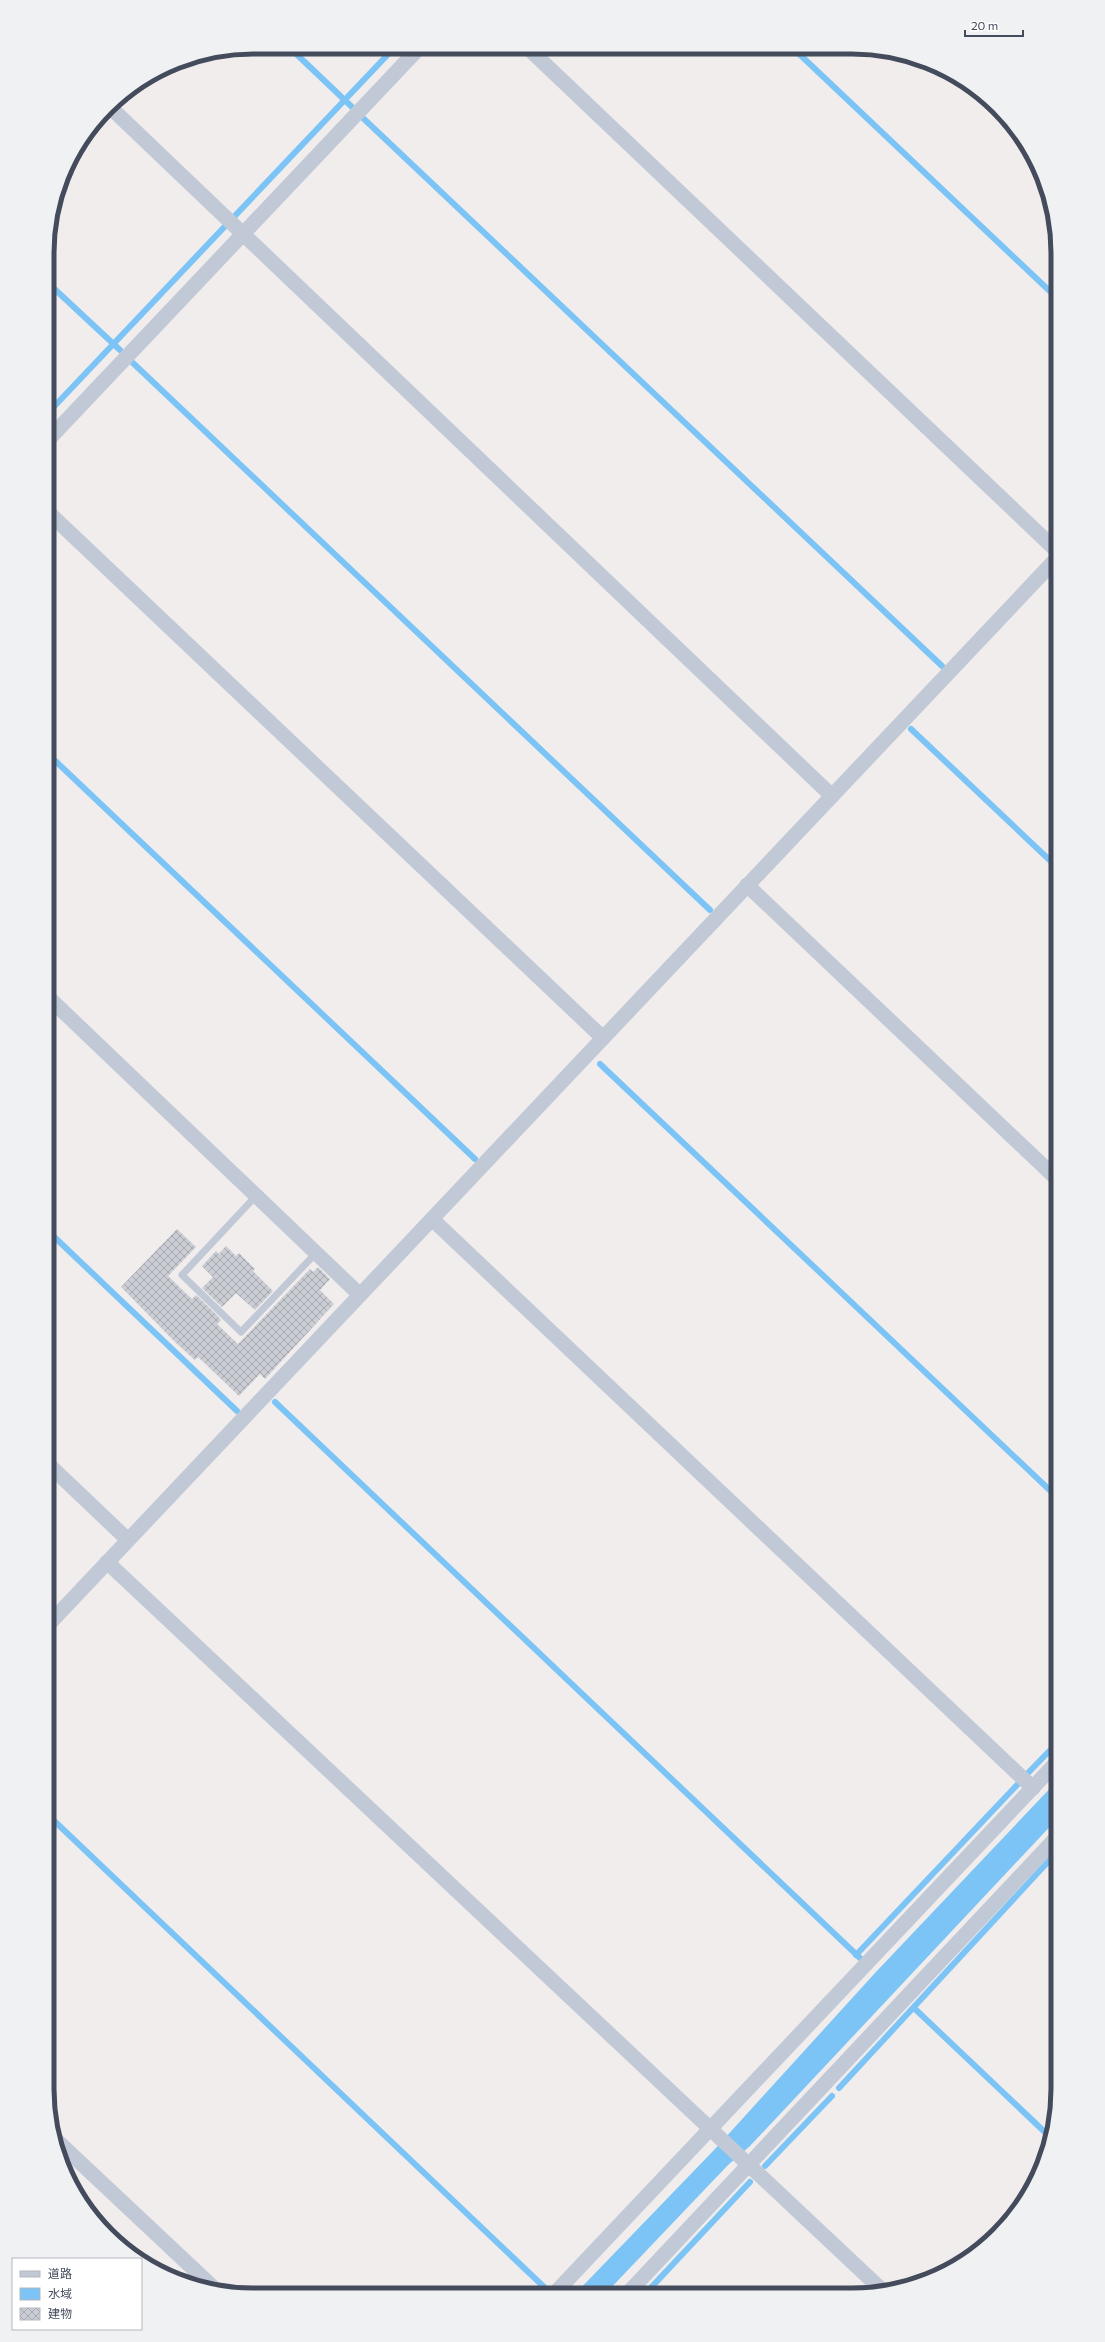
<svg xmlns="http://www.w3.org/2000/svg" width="1105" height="2342" viewBox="0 0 1105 2342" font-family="Commissioner,'Noto Sans JP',sans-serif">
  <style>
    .water { fill: #7cc4f6 }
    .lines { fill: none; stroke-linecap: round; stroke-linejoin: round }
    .stream { stroke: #7cc4f6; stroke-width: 6 }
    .building { fill: url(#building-cross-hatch) }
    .service { stroke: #c1c8d6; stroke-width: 7 }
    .minor { stroke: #c1c8d6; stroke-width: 15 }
    .rim { fill: none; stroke: #434b5c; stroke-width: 5 }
  </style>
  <defs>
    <pattern id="building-cross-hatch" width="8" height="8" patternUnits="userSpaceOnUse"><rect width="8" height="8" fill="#cbcdd5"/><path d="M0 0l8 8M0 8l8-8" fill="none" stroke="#a6a8b0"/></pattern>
  </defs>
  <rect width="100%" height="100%" fill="#f0edec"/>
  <path class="water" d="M1058 1780V1818L750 2146 728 2165 606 2293H576L715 2149 875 1973Z"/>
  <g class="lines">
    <g class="stream">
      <path d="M289 47 352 107"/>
      <path d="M795 50 1058 299"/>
      <path d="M364 119 942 666"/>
      <path d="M47 282 120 350"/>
      <path d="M133 363 710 910"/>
      <path d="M47 414 394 48"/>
      <path d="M911 729 1058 868"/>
      <path d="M47 753 475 1159"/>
      <path d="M600 1064 1058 1498"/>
      <path d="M47 1230 237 1411"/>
      <path d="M275 1402 860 1958"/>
      <path d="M1028 1773 1058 1742"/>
      <path d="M47 1814 544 2287 538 2293"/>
      <path d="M856 1955 1017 1785"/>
      <path d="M914 2008 1050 2137"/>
      <path d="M839 2088 1058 1851"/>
      <path d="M765 2166 832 2096"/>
      <path d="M645 2294 750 2182"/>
    </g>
  </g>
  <g class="building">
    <path d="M177 1229 196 1247 168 1276 192 1299 196 1295 216 1314 221 1320 217 1324 238 1344 310 1269 313 1272 318 1267 330 1279 320 1290 334 1304 265 1379 260 1374 239 1396 198 1357 195 1360 175 1342 121 1287Z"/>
    <path d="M226 1246 236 1256 239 1253 255 1269 253 1271 273 1291 255 1310 236 1293 222 1307 202 1288 213 1277 202 1266 216 1251 219 1254Z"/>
  </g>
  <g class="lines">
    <path class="service" d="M256 1196 182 1275 241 1332 316 1253"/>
    <g class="minor">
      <path d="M529 49 1058 552"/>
      <path d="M110 107 832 796"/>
      <path d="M47 441 419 48"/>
      <path d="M47 511 603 1038"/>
      <path d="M747 885 1058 1180"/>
      <path d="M47 996 360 1295"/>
      <path d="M432 1219 1033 1788"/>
      <path d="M47 1463 128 1540"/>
      <path d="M107 1562 883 2291"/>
      <path d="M47 1626 1058 557"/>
      <path d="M53 2137 217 2291"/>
      <path d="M555 2293 1058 1761"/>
      <path d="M627 2294 1058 1836"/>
    </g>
  </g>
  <path d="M0 0H1105V2342H0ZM253 54H852A199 199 0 0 1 1051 253V2089A199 199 0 0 1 852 2288H253A199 199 0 0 1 54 2089V253A199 199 0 0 1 253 54Z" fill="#f0f1f2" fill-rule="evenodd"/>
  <path class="rim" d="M253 54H852A199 199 0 0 1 1051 253V2089A199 199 0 0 1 852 2288H253A199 199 0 0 1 54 2089V253A199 199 0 0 1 253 54Z"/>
  <rect x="12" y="2258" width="130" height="72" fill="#ffffff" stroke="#b4b7be"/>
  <rect x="20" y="2271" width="20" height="6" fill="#c1c8d6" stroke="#b4b7be"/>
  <text x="48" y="2278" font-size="12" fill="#434b5c">道路</text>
  <rect x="20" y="2288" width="20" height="12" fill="#7cc4f6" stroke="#b4b7be"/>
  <text x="48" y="2298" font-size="12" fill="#434b5c">水域</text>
  <rect x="20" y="2308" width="20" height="12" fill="url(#building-cross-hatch)" stroke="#b4b7be"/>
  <text x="48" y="2318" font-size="12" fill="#434b5c">建物</text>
  <path d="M965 30v6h58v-6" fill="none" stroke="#434b5c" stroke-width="2"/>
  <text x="971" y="30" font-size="12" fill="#434b5c" stroke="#ffffff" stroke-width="3" paint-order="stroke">20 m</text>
</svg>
